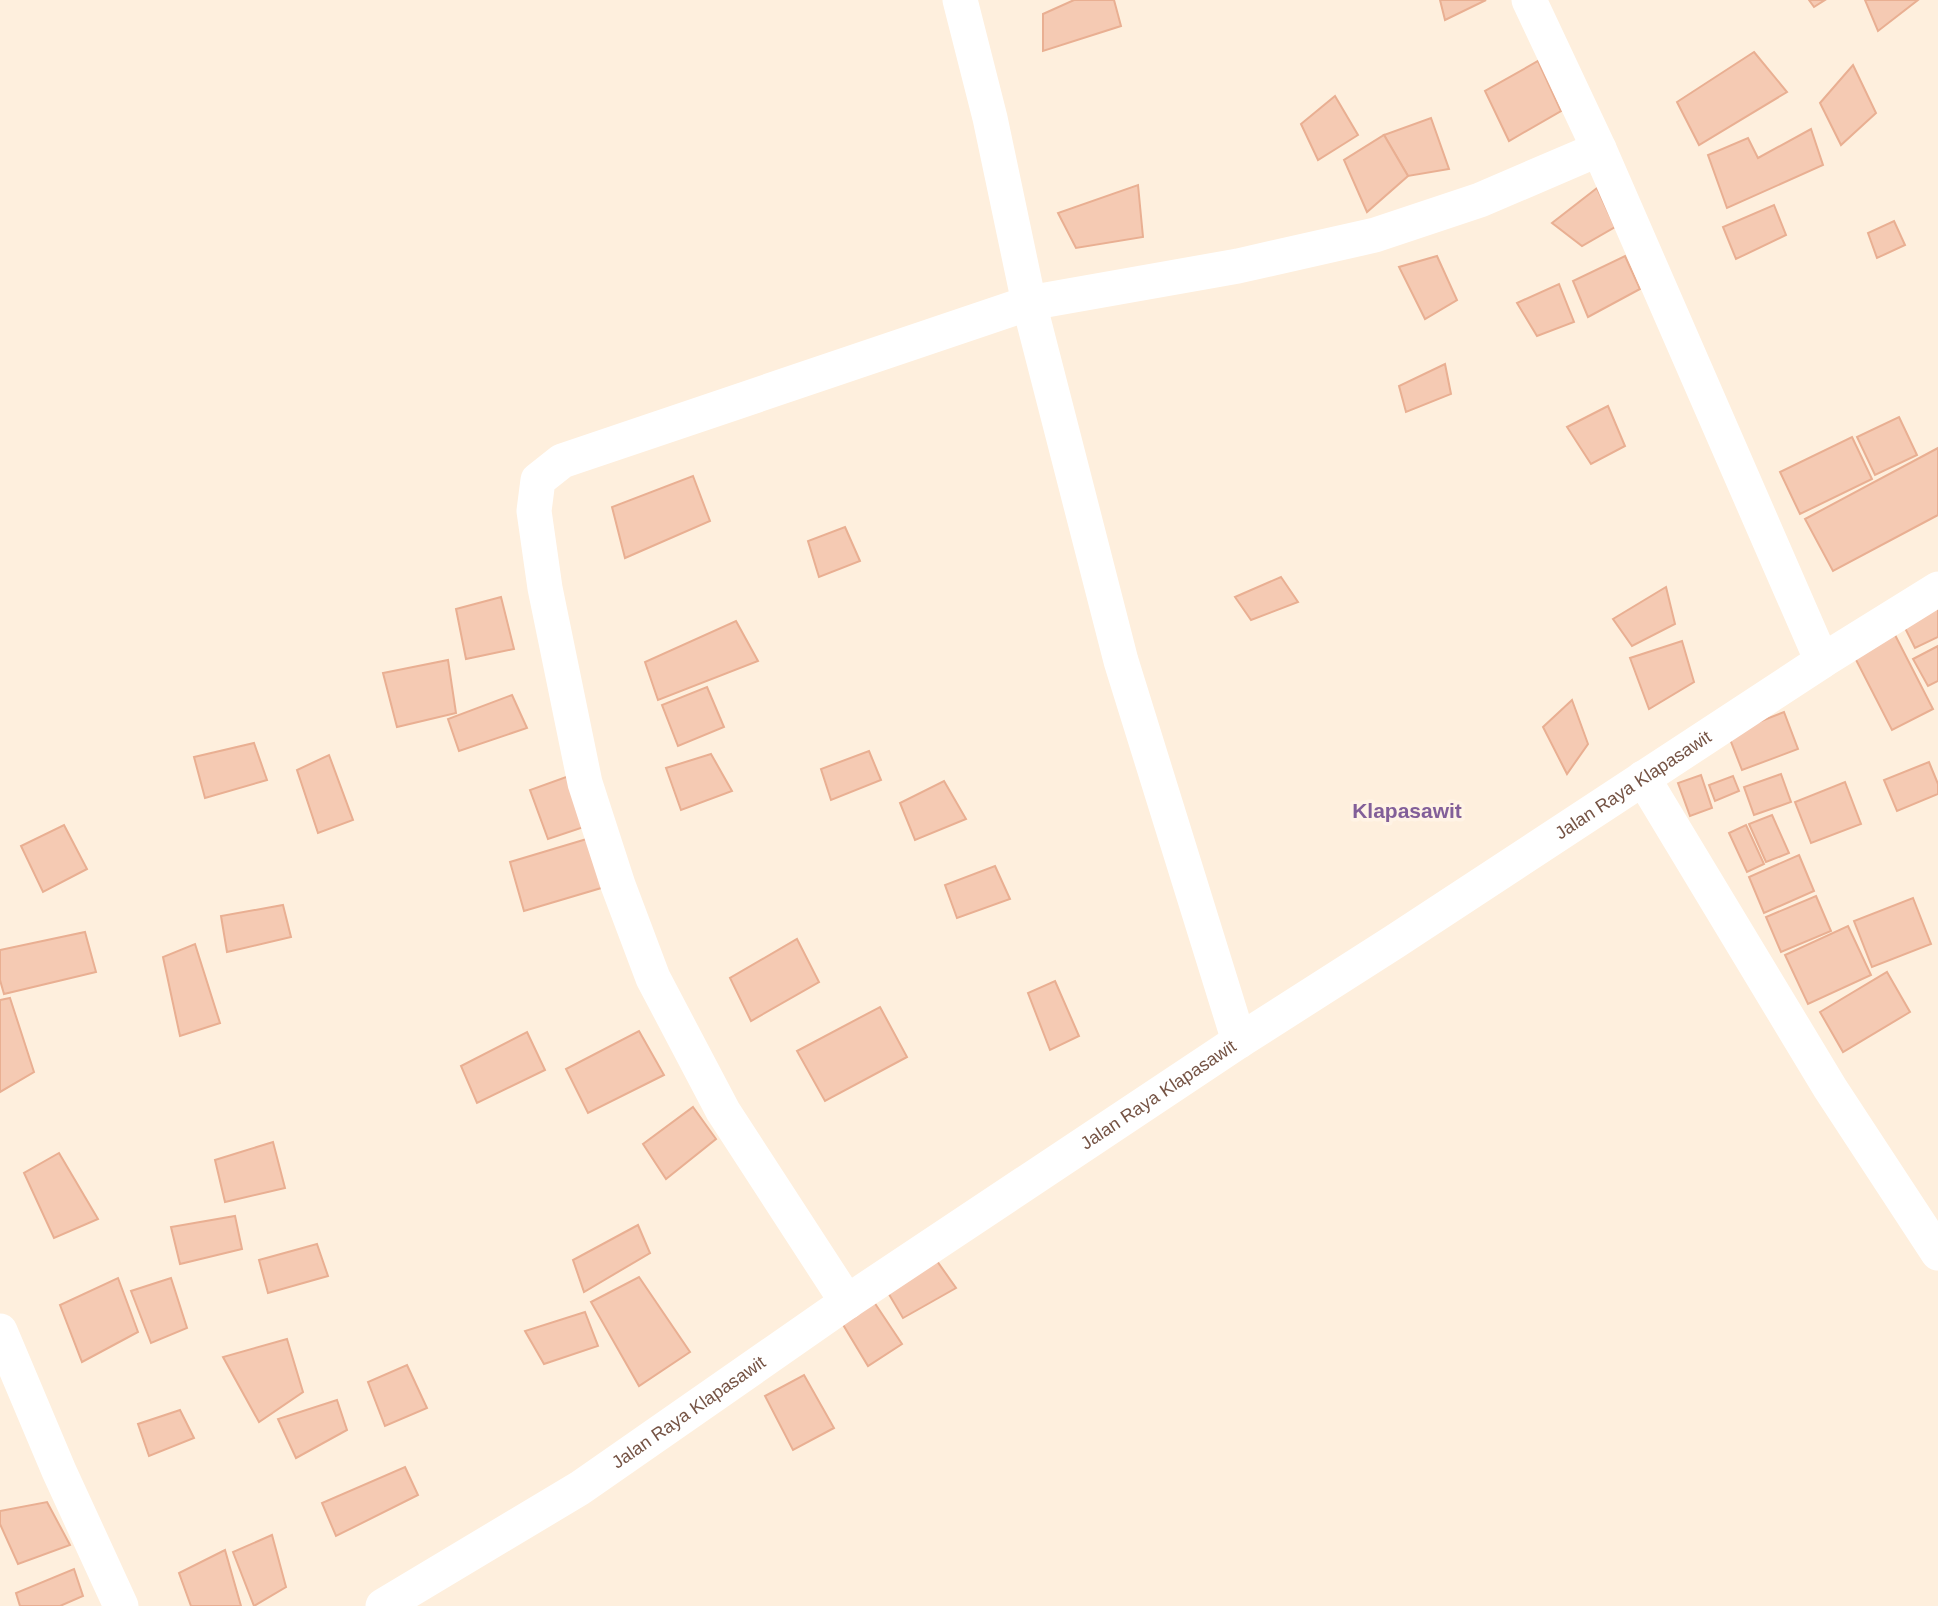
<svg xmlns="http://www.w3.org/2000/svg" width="1938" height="1606" viewBox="0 0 1938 1606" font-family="Arial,sans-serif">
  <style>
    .building { fill: #f5cab3; stroke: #e9af92; stroke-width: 2 }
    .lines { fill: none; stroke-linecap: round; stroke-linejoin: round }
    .street { stroke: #fff; stroke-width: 35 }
    .labels { text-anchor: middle; stroke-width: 7; stroke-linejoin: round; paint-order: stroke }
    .street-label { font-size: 18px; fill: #755344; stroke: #fff3e5 }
    .quarter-label { font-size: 21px; font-weight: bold; fill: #825f99; stroke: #fff3e5 }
  </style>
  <rect width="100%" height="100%" fill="#feefdd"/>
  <g class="building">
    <path d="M1074 0H1114L1121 26 1043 51V14Z"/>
    <path d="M1440 0H1486L1445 20Z"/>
    <path d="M1809 0H1825L1814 7Z"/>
    <path d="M1865 0H1918L1878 31Z"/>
    <path d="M1754 52 1787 92 1699 145 1677 102Z"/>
    <path d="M1538 61 1561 111 1509 141 1485 91Z"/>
    <path d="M1853 65 1876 113 1841 145 1820 103Z"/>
    <path d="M1335 96 1358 135 1318 160 1301 124Z"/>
    <path d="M1431 118 1449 169 1408 176 1384 135Z"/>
    <path d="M1811 129 1823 165 1727 208 1708 155 1748 138 1758 158Z"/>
    <path d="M1384 135 1408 176 1367 212 1344 160Z"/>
    <path d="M1138 185 1143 237 1076 248 1058 213Z"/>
    <path d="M1597 188 1615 227 1582 246 1552 223Z"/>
    <path d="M1774 205 1786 235 1736 259 1723 227Z"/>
    <path d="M1894 221 1905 245 1877 258 1868 233Z"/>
    <path d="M1437 256 1457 300 1425 319 1399 267Z"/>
    <path d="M1625 256 1640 289 1588 317 1573 281Z"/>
    <path d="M1559 284 1574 322 1537 336 1517 303Z"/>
    <path d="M1445 364 1451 394 1406 412 1399 386Z"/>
    <path d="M1608 406 1625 446 1591 464 1567 427Z"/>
    <path d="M1899 417 1917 455 1875 475 1857 437Z"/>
    <path d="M1852 437 1872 479 1800 514 1780 472Z"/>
    <path d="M1938 448V515L1833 571 1805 519Z"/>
    <path d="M693 476 710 521 625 558 612 507Z"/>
    <path d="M845 527 860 561 819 577 808 541Z"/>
    <path d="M1281 577 1298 602 1251 620 1235 597Z"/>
    <path d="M1666 587 1675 624 1632 646 1613 619Z"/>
    <path d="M501 597 514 649 466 659 456 609Z"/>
    <path d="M1938 604V637L1915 648 1902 622Z"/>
    <path d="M736 621 758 661 658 700 645 662Z"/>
    <path d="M1894 633 1933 709 1892 730 1853 654Z"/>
    <path d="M1682 641 1694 682 1649 709 1630 658Z"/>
    <path d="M1938 646V681L1928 686 1913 659Z"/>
    <path d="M448 660 456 713 397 727 383 673Z"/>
    <path d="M707 687 724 727 678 746 662 705Z"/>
    <path d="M512 695 527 728 459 751 448 719Z"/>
    <path d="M1572 700 1588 744 1567 774 1543 727Z"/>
    <path d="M1784 712 1798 749 1742 770 1728 734Z"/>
    <path d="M254 743 267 780 205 798 194 757Z"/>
    <path d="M869 751 881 780 831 800 821 769Z"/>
    <path d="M711 754 732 791 681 810 666 768Z"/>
    <path d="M329 755 353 820 318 833 297 770Z"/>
    <path d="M1929 762 1938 784V794L1897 811 1884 780Z"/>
    <path d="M1781 774 1791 802 1754 815 1744 787Z"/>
    <path d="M1701 775 1712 808 1690 816 1678 783Z"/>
    <path d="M569 776 590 825 548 839 530 790Z"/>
    <path d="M1733 776 1739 791 1715 801 1709 785Z"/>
    <path d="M944 781 966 819 915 840 900 803Z"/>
    <path d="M1845 782 1861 824 1811 843 1795 802Z"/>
    <path d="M1772 815 1789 853 1766 862 1749 824Z"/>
    <path d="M64 825 87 869 43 892 21 846Z"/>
    <path d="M1746 825 1764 864 1747 872 1729 833Z"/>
    <path d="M590 838 608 886 524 911 510 862Z"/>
    <path d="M1799 855 1814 891 1764 913 1749 877Z"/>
    <path d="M995 866 1010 899 957 918 945 885Z"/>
    <path d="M1816 896 1831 931 1781 952 1766 917Z"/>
    <path d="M1913 898 1931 944 1872 967 1854 921Z"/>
    <path d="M283 905 291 937 227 952 221 916Z"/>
    <path d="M1848 926 1871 975 1808 1004 1785 955Z"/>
    <path d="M85 932 96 972 4 994 0 980V950Z"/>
    <path d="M797 939 819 982 751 1021 730 978Z"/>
    <path d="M195 944 220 1023 180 1036 163 957Z"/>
    <path d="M1887 972 1910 1012 1843 1052 1820 1012Z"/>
    <path d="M1055 981 1079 1036 1050 1050 1028 993Z"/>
    <path d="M10 998 34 1072 0 1092V1000Z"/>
    <path d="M880 1007 907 1057 825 1101 797 1051Z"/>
    <path d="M639 1031 664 1075 588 1113 566 1069Z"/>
    <path d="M527 1032 545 1070 477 1103 461 1066Z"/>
    <path d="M693 1107 716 1139 666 1179 643 1144Z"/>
    <path d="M273 1142 285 1188 225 1202 215 1160Z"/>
    <path d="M59 1153 98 1219 54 1238 24 1173Z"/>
    <path d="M235 1216 242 1249 180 1264 171 1227Z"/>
    <path d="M638 1225 650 1253 584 1292 573 1260Z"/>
    <path d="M317 1244 328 1276 268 1293 259 1260Z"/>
    <path d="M937 1261 956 1288 903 1318 884 1286Z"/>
    <path d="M639 1277 690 1352 639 1386 591 1302Z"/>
    <path d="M118 1278 138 1332 82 1362 60 1305Z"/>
    <path d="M171 1278 187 1328 151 1343 131 1291Z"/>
    <path d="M872 1299 902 1344 868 1366 839 1318Z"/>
    <path d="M585 1312 598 1346 544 1364 525 1331Z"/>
    <path d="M287 1339 303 1392 259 1422 223 1357Z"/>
    <path d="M407 1365 427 1408 385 1426 368 1382Z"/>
    <path d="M804 1375 834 1428 793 1450 765 1396Z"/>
    <path d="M337 1400 347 1430 296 1458 278 1419Z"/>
    <path d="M180 1410 194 1438 149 1456 138 1424Z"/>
    <path d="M405 1467 418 1495 336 1536 322 1503Z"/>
    <path d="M47 1502 70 1545 18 1564 0 1524V1511Z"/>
    <path d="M272 1535 286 1587 254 1606 233 1552Z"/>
    <path d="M225 1550 241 1606H191L179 1573Z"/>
    <path d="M74 1569 83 1596 60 1606H20L16 1593Z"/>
  </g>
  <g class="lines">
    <g class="street">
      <path d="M960 0 990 118 1029 303 1121 661 1239 1041"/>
      <path d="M1529 0 1599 149 1822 661"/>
      <path d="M1643 778 1830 1088 1938 1253"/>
      <path d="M847 1302 723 1111 653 978 618 885 585 783 545 588 534 511 538 480 562 461 1029 303 1238 266 1375 235 1480 200 1599 149"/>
      <path d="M0 1331 59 1471 121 1606"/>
      <path id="s1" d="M383 1606 580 1488 847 1302 1239 1041 1394 942 1822 661 1938 589"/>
    </g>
  </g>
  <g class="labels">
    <g class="street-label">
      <text dy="6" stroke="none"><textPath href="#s1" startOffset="1496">Jalan Raya Klapasawit</textPath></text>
      <text dy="6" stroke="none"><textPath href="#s1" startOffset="929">Jalan Raya Klapasawit</textPath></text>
      <text dy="6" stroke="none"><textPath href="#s1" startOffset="362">Jalan Raya Klapasawit</textPath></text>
    </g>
    <g class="quarter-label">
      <text x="1407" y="818">Klapasawit</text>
    </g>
  </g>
</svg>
